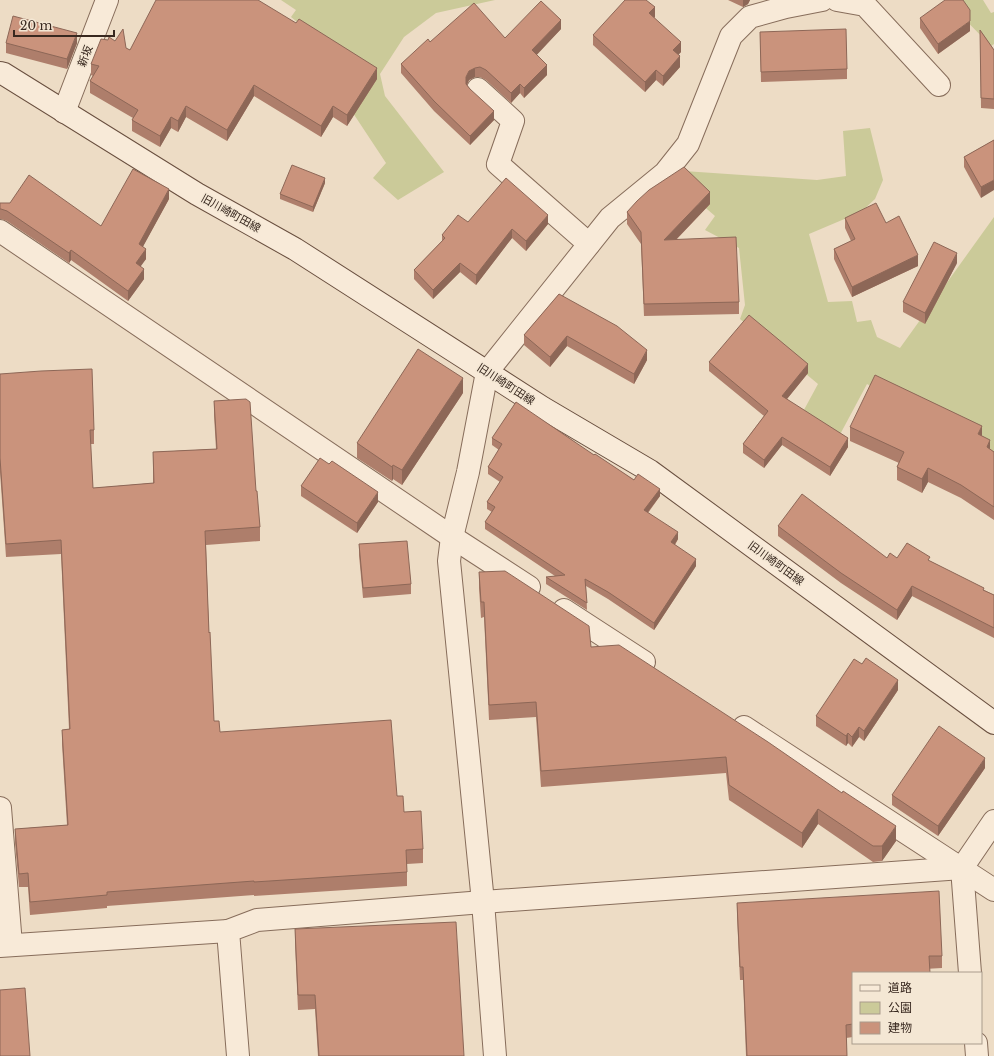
<svg xmlns="http://www.w3.org/2000/svg" width="994" height="1056" viewBox="0 0 994 1056" font-family="'Libre Baskerville','Noto Sans JP',serif">
  <style>
    .green { fill: #cbca99 }
    .lines { fill: none; stroke-linecap: round; stroke-linejoin: round }
    .minor-casing { stroke: #876d5b; stroke-width: 24 }
    .tertiary-casing { stroke: #876d5b; stroke-width: 24 }
    .secondary-casing { stroke: #694f3f; stroke-width: 24 }
    .minor { stroke: #f8ead8; stroke-width: 22 }
    .tertiary { stroke: #f8ead8; stroke-width: 22 }
    .secondary { stroke: #f8ead8; stroke-width: 22 }
    .wall { fill: #ae7e6b }
    .shaded-wall { fill: #8d6757 }
    .building { fill: #ca937c; stroke: #8d6757 }
    .labels { text-anchor: middle; stroke-width: 3; stroke-linejoin: round; paint-order: stroke }
    .street-label { font-size: 11px; fill: #38281f; stroke: #f4e7d4 }
  </style>
  <rect width="100%" height="100%" fill="#eddcc5"/>
  <g class="green">
    <path d="M281 0H495L436 13 404 37 380 74 385 96 444 172 398 200 373 178 386 163 351 110 360 73 291 17 296 10Z"/>
    <path d="M946 0H983L991 13 994 12V44L991 46Z"/>
    <path d="M870 128 883 180 875 199 861 212 809 234 828 302 852 301 857 322 871 320 877 337 900 348 994 217V453L867 384 836 442 799 419 818 384 740 319 745 305 739 248 705 230 715 216 677 183 684 171 817 180 846 176 843 131Z"/>
  </g>
  <g class="lines">
    <defs>
      <g id="minor">
        <path d="M837 0 865 5 939 85"/>
        <path d="M478 89 513 121 498 164 589 244"/>
        <path d="M64 112 107 0"/>
        <path d="M0 231 452 537 529 587"/>
        <path d="M564 610 644 662"/>
        <path d="M744 727 994 890"/>
        <path d="M0 808 11 945"/>
        <path d="M970 973 962 868 994 821"/>
        <path d="M976 1043 977 1056"/>
        <path d="M238 1056 228 931 257 920 483 902 962 868"/>
        <path d="M495 1056 483 902 449 561 452 537 468 472 487 372 610 218 665 173 688 144 731 36 750 17 786 7 822 0"/>
      </g>
      <path id="tertiary" d="M0 946 228 931"/>
      <path id="secondary" d="M0 73 4 74 197 194 295 249 543 408 650 471 994 723"/>
    </defs>
    <use href="#minor" class="minor-casing"/>
    <use href="#tertiary" class="tertiary-casing"/>
    <use href="#secondary" class="secondary-casing"/>
    <use href="#minor" class="minor"/>
    <use href="#tertiary" class="tertiary"/>
    <use href="#secondary" class="secondary"/>
  </g>
  <g class="wall">
    <path d="M728 0H750L748 4 743 7Z"/>
    <path d="M655 17 654 18 681 52 678 55 680 67 663 86 656 80 645 92 593 45V35Z"/>
    <path d="M920 18 970 31 938 54 920 28Z"/>
    <path d="M561 29 536 55 547 75 524 98 520 93 511 103 486 80 480 77H475L469 80 467 85 494 120 470 145 434 111 401 73V64L430 42 505 38Z"/>
    <path d="M980 30 994 50V109L981 108Z"/>
    <path d="M760 32 847 69V79L761 82Z"/>
    <path d="M6 43H77L67 69 6 53Z"/>
    <path d="M126 48 130 50 377 79 347 126 333 117 321 137 254 96 227 141 186 117 178 132 171 128 160 147 132 131V120L133 118 90 93V81L93 76 91 75V64Z"/>
    <path d="M994 140 981 198 964 167V157Z"/>
    <path d="M325 183 313 212 280 199V194Z"/>
    <path d="M169 199 143 246 146 259 140 266 144 279 128 301 71 260 69 263 7 221 1 219H0V203L101 226Z"/>
    <path d="M710 204 676 240 739 302V314L644 316 641 244 627 224V212Z"/>
    <path d="M845 218 886 223 918 266 852 297 834 259V249L851 241 845 228Z"/>
    <path d="M468 222 548 224 526 251 512 238 476 285 460 272 433 299 414 279V270L442 241V235Z"/>
    <path d="M957 263 925 324 903 312V302Z"/>
    <path d="M559 294 647 360 634 384 567 346 550 367 524 345V335Z"/>
    <path d="M709 362 808 373 787 399 848 447 830 476 782 445 764 468 743 453V444L764 416 709 371Z"/>
    <path d="M0 374 94 430V444H90L93 488 153 483V452L216 449 214 415V401L256 491 260 527V541L206 545 209 633 214 721 220 732 397 796 404 812 423 849V863L407 864V886L254 896V895L107 906V908L30 915 28 887H19L15 843V829L67 825 62 744V730L69 729 61 554 6 557 0 472Z"/>
    <path d="M463 393 402 485 393 479 392 481 357 458V443Z"/>
    <path d="M850 427 982 436 990 449 994 452V520L961 498 928 482 922 493 897 480V467L899 463 850 441Z"/>
    <path d="M492 438 594 455 660 496 648 513 678 539 675 545 696 566 654 630 608 599 586 586 587 610 546 584V577L555 576 485 529V522L492 512 487 509V502L500 482 488 474V467L499 450 492 445Z"/>
    <path d="M301 486 378 502 357 533 301 496Z"/>
    <path d="M778 526 887 558H897L930 561 984 590 994 595V638L912 596 897 620 841 583 778 536Z"/>
    <path d="M359 544 411 584V594L363 598 359 555Z"/>
    <path d="M479 572 591 647 896 841 882 861 873 862 818 824 802 848 729 800 726 773 541 787 536 717 489 720 484 617 481 618 479 588Z"/>
    <path d="M898 690 864 741 859 737 852 747 848 743 846 746 816 726V716Z"/>
    <path d="M985 768 938 836 892 805V795Z"/>
    <path d="M737 903 942 956V968L853 973V1037L846 1038 847 1056H746L743 980H740L737 916Z"/>
    <path d="M295 929 464 1056H318L315 1009 298 1010 295 944Z"/>
  </g>
  <g class="shaded-wall">
    <path d="M743 0H750L748 4 743 7Z"/>
    <path d="M655 7V17L649 23V13Z"/>
    <path d="M561 20V29L532 60V50Z"/>
    <path d="M970 21V31L938 54V44Z"/>
    <path d="M77 33V43L67 69V59Z"/>
    <path d="M681 42V52L673 60V50Z"/>
    <path d="M680 56V67L663 86V76Z"/>
    <path d="M547 65V75L524 98V88Z"/>
    <path d="M377 68V79L347 126V115Z"/>
    <path d="M475 68V77L469 80 466 87V77L469 71Z"/>
    <path d="M656 70V80L645 92V82Z"/>
    <path d="M520 84V93L511 103V93Z"/>
    <path d="M254 85V96L227 141V130Z"/>
    <path d="M186 106V117L178 132V121Z"/>
    <path d="M333 106V117L321 137V126Z"/>
    <path d="M494 111V120L470 145V136Z"/>
    <path d="M171 117V128L160 147V136Z"/>
    <path d="M325 178V183L313 212V207Z"/>
    <path d="M994 180V190L981 198V187Z"/>
    <path d="M169 189V199L139 254V244Z"/>
    <path d="M710 192V204L664 252V240Z"/>
    <path d="M548 215V224L526 251V241Z"/>
    <path d="M512 229V238L476 285V275Z"/>
    <path d="M146 249V259L136 273V263Z"/>
    <path d="M71 250V260L69 263V253Z"/>
    <path d="M957 253V263L925 324V313Z"/>
    <path d="M918 255V266L852 297V287Z"/>
    <path d="M460 263V272L433 299V290Z"/>
    <path d="M144 269V279L128 301V291Z"/>
    <path d="M567 336V346L550 367V357Z"/>
    <path d="M647 350V360L634 384V374Z"/>
    <path d="M808 364V373L782 405V396Z"/>
    <path d="M463 378V393L402 485V470Z"/>
    <path d="M982 426V439L978 434Z"/>
    <path d="M782 437V445L764 468V460Z"/>
    <path d="M848 438V447L830 476V467Z"/>
    <path d="M990 440V453L987 447Z"/>
    <path d="M393 465V479L392 481V467Z"/>
    <path d="M928 468V482L922 493V479Z"/>
    <path d="M660 489V496L644 517V510Z"/>
    <path d="M378 492V502L357 533V523Z"/>
    <path d="M678 532V539L671 550V542Z"/>
    <path d="M696 559V566L654 630V623Z"/>
    <path d="M912 586V596L897 620V610Z"/>
    <path d="M898 680V690L864 741V731Z"/>
    <path d="M859 727V737L852 747V737Z"/>
    <path d="M848 733V743L846 746V736Z"/>
    <path d="M985 758V768L938 836V826Z"/>
    <path d="M818 809V824L802 848V833Z"/>
    <path d="M896 826V841L882 861V846Z"/>
  </g>
  <g class="building">
    <path d="M156 0H258L296 23 299 19 377 68 347 115 333 106 321 126 254 85 227 130 186 106 178 121 171 117 160 136 132 120 138 110 90 81 99 66 91 64 101 39 108 40 109 37 115 41 123 29 126 48 130 50Z"/>
    <path d="M625 0H646L655 7 649 13 681 42 673 50 680 56 663 76 656 70 645 82 593 35Z"/>
    <path d="M945 0H963L970 10V21L938 44 920 18Z"/>
    <path d="M541 1 561 20 532 50 547 65 524 88 520 84 511 93 486 70 480 67 475 68 469 71 466 77V84L470 89 494 111 470 136 434 101 401 64 428 39 430 42 474 3 505 38Z"/>
    <path d="M13 16 77 33 67 59 6 43Z"/>
    <path d="M846 29 847 69 761 72 760 32Z"/>
    <path d="M980 30 994 50V99L981 98Z"/>
    <path d="M994 140V180L981 187 964 157Z"/>
    <path d="M292 165 325 178 313 207 280 194Z"/>
    <path d="M684 167 710 192 664 240 736 237 739 302 644 304 641 232 627 212 637 201 649 190Z"/>
    <path d="M133 169 169 189 139 244 146 249 136 263 144 269 128 291 71 250 69 253 7 211 1 209H0V203H10L29 175 101 226Z"/>
    <path d="M506 178 548 215 526 241 512 229 476 275 460 263 433 290 414 270 445 238 442 235 458 215 468 222Z"/>
    <path d="M876 203 886 223 899 216 918 255 852 287 834 249 855 239 845 218Z"/>
    <path d="M934 242 957 253 925 313 903 302Z"/>
    <path d="M559 294 617 326 647 350 634 374 567 336 550 357 524 335Z"/>
    <path d="M749 315 808 364 782 396 848 438 830 467 782 437 764 460 743 444 768 411 709 362Z"/>
    <path d="M418 349 463 378 402 470 393 465 392 467 357 443Z"/>
    <path d="M92 369 94 430H90L93 488 154 483 153 452 217 449 214 401 246 399 250 402 256 491H257L260 527 205 531 209 633 210 632 214 721H219L220 732 391 720 397 796H403L404 812 421 811 423 849 406 850 407 872 254 882V881L107 892V895L30 902 28 873 19 874 15 829 68 825 62 730 70 729 61 540 6 544 0 458V374L41 371Z"/>
    <path d="M875 375 982 426 978 434 990 440 987 447 994 452V507L961 485 928 468 922 479 897 467 904 452 850 427Z"/>
    <path d="M516 402 594 455 595 454 634 480 638 474 660 489 644 510 678 532 671 542 696 559 654 623 608 592 585 579 587 603 546 577 565 575 485 522 495 507 487 502 503 477 488 467 502 444 492 438Z"/>
    <path d="M320 458 329 464 332 461 378 492 357 523 301 486Z"/>
    <path d="M802 494 887 558 890 553 897 558 907 543 930 557 928 560 984 588 983 590 994 595V628L912 586 897 610 841 573 778 526Z"/>
    <path d="M407 541 411 584 363 588 359 544Z"/>
    <path d="M505 571 589 626 591 647 619 645 768 742 842 793 843 791 896 826 882 846H873L818 809 802 833 729 785 726 757 541 771 536 702 489 705 484 602H481L479 572Z"/>
    <path d="M866 658 898 680 864 731 859 727 852 737 848 733 846 736 816 716 854 659 862 664Z"/>
    <path d="M939 726 985 758 938 826 892 795Z"/>
    <path d="M939 891 942 956H929L930 973H853V1024L846 1025 847 1056H747L743 967H740L737 903Z"/>
    <path d="M456 922 464 1056H319L315 995H298L295 929Z"/>
    <path d="M25 988 30 1056H0V990Z"/>
  </g>
  <g class="labels">
    <g class="street-label">
      <text transform="translate(85 56) rotate(-69)" y="4">新坂</text>
      <text transform="translate(231 213) rotate(29)" y="4">旧川崎町田線</text>
      <text transform="translate(506 384) rotate(33)" y="4">旧川崎町田線</text>
      <text transform="translate(776 563) rotate(36)" y="4">旧川崎町田線</text>
    </g>
  </g>
  <rect x="852" y="972" width="130" height="72" fill="#f4e7d4" stroke="#a99b8c"/>
  <rect x="860" y="985" width="20" height="6" fill="#f8ead8" stroke="#a99b8c"/>
  <text x="888" y="992" font-size="12" fill="#38281f">道路</text>
  <rect x="860" y="1002" width="20" height="12" fill="#cbca99" stroke="#a99b8c"/>
  <text x="888" y="1012" font-size="12" fill="#38281f">公園</text>
  <rect x="860" y="1022" width="20" height="12" fill="#ca937c" stroke="#a99b8c"/>
  <text x="888" y="1032" font-size="12" fill="#38281f">建物</text>
  <path d="M14 30v6h100v-6" fill="none" stroke="#38281f" stroke-width="2"/>
  <text x="20" y="30" font-size="12" fill="#38281f" stroke="#f4e7d4" stroke-width="3" paint-order="stroke">20 m</text>
</svg>
